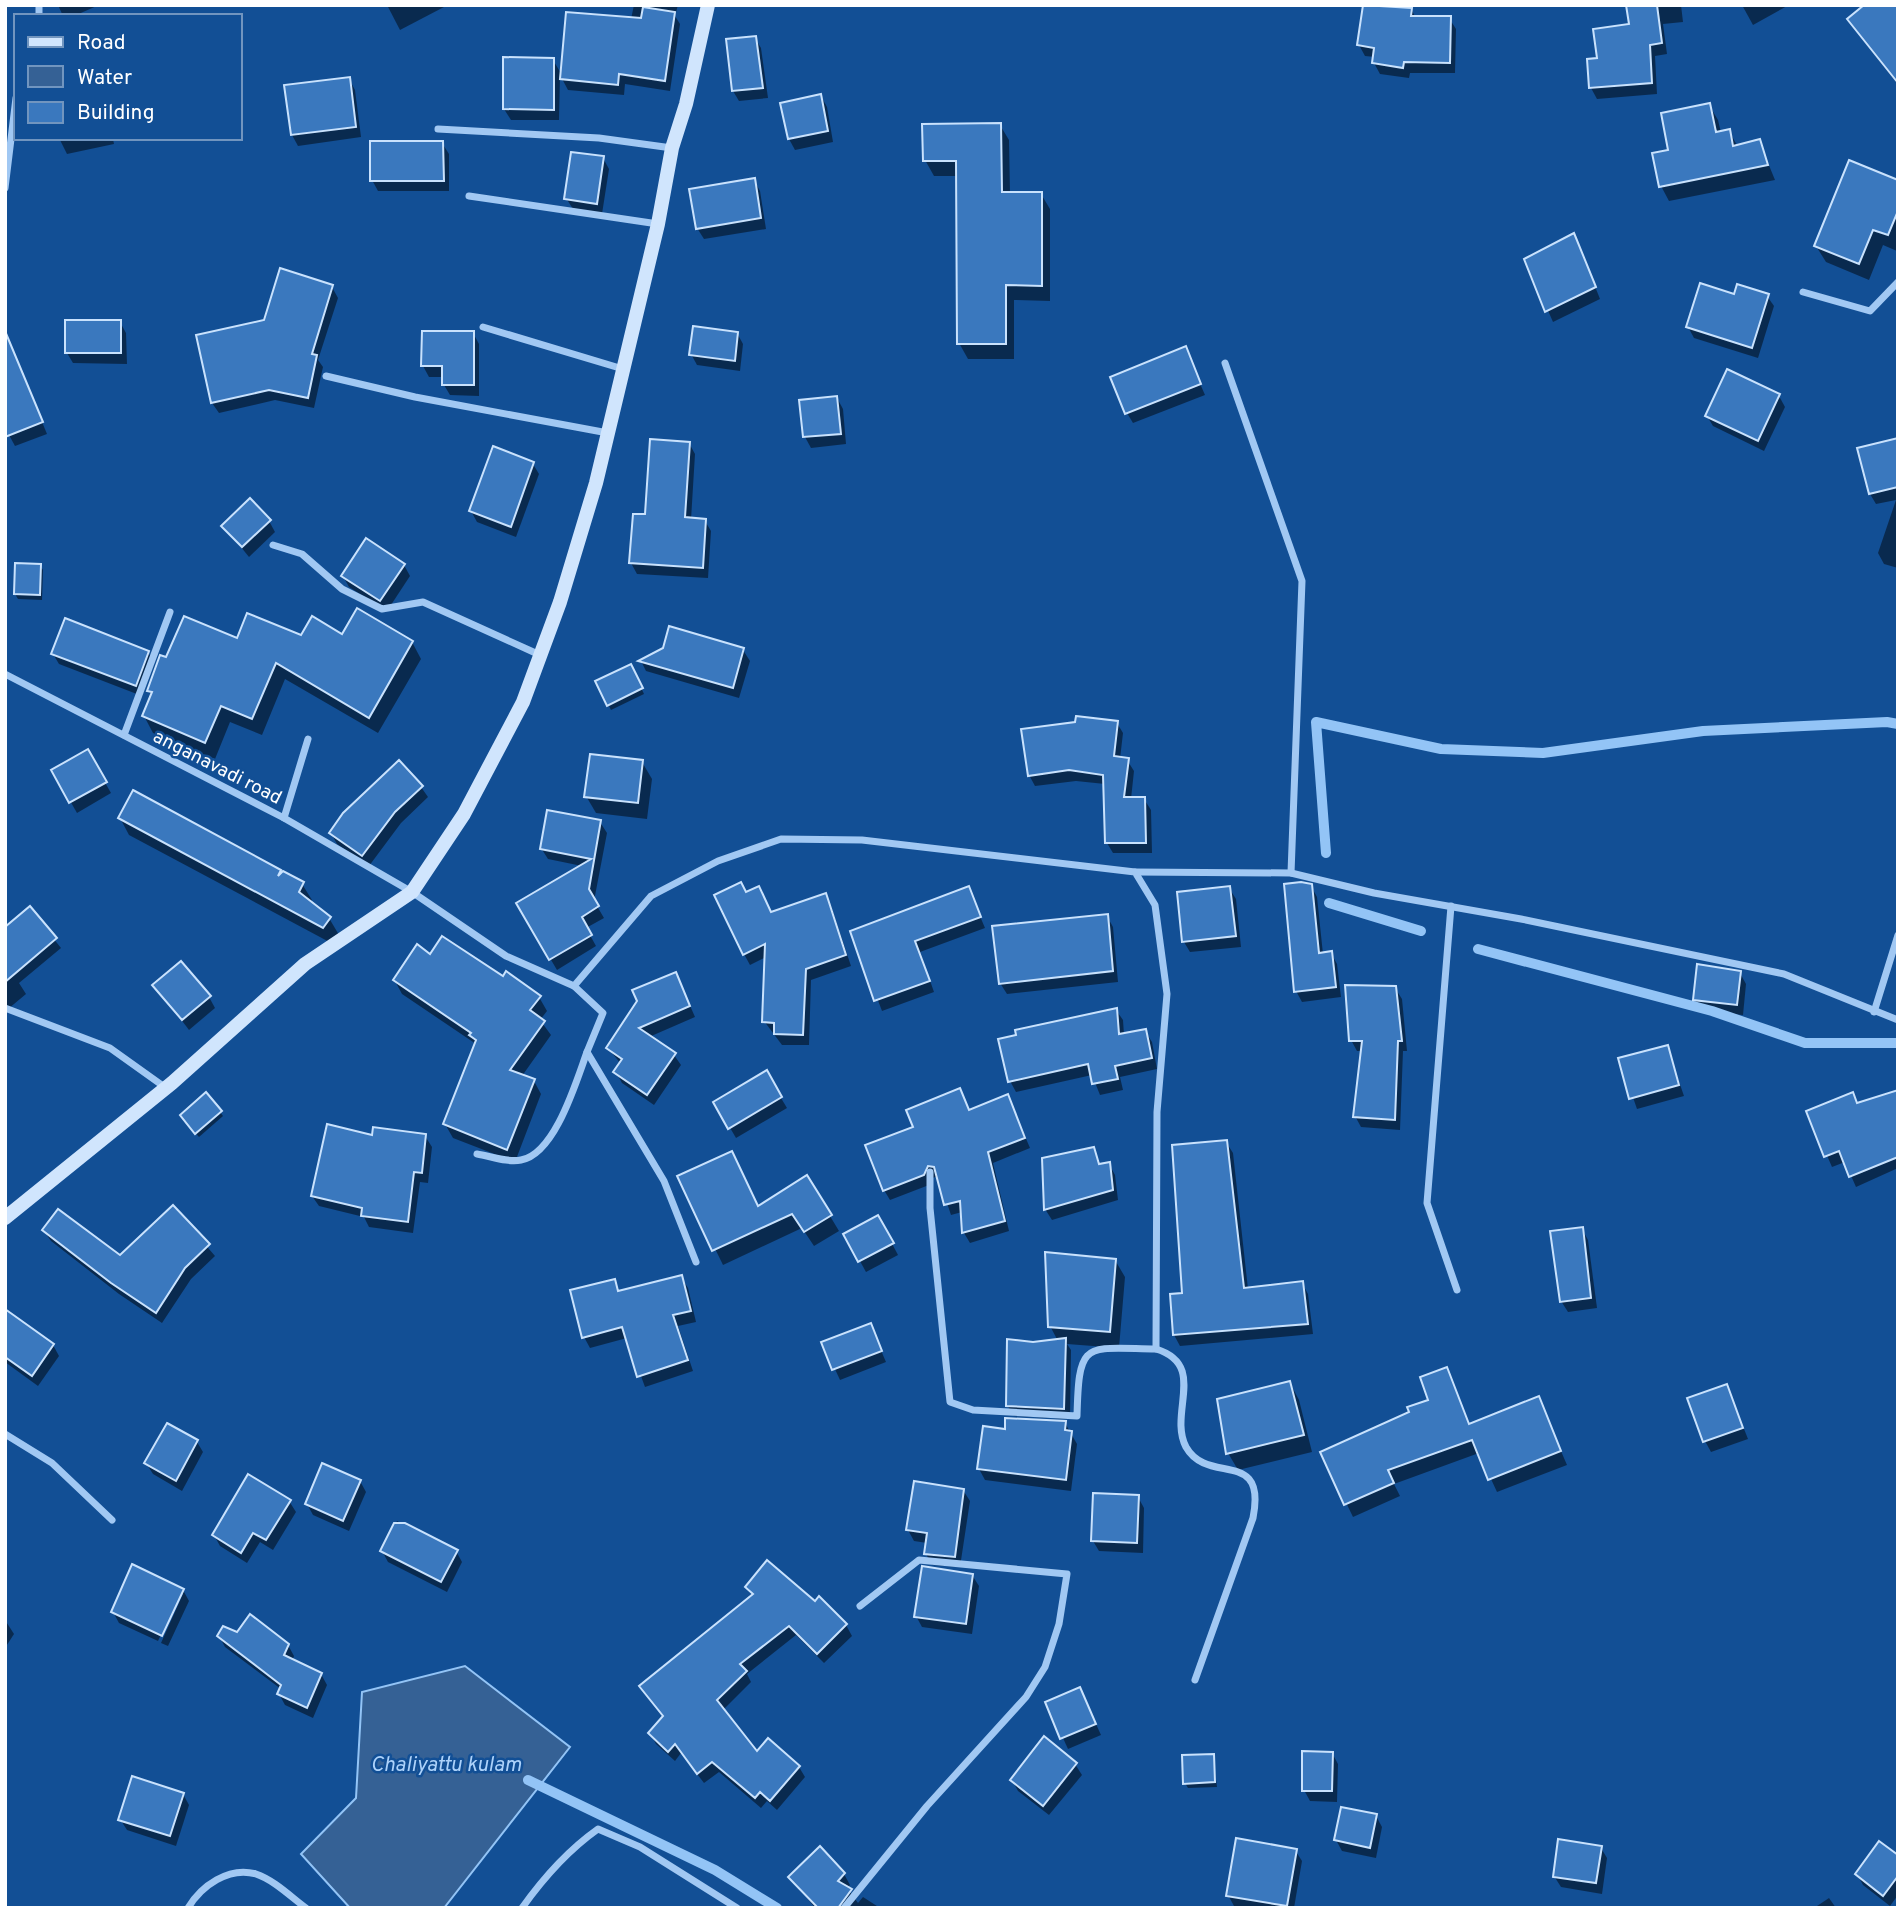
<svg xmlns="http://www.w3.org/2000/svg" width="1903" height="1913" viewBox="0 0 1903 1913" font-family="Overpass,sans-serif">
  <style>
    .water { fill: #356195; stroke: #93c4f6; stroke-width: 2 }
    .shadow { fill: #0007 }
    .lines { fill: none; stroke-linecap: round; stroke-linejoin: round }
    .stream { stroke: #93c4f6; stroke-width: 10 }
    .building { fill: #3a78be; stroke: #c9e2fd; stroke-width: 2 }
    .street { stroke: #a1c8f3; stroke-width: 7 }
    .secondary { stroke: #d0e5fd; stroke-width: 14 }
    .labels { text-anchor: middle; stroke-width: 5; stroke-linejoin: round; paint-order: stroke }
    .street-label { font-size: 19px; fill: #fff; stroke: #124f95 }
    .water-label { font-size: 21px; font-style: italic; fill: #add2fa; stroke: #124f95 }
  </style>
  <rect width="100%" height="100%" fill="#124f95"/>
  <path class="water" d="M465 1666 570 1747 444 1908H350L301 1854 356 1798 362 1692Z"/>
  <g class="shadow">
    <path d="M58 5H99L74 16H63Z"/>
    <path d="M387 5H443L444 7 400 30Z"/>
    <path d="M634 5H678L675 16 680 24 670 91 625 84 624 95 568 90 560 75 559 120H511L504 109 553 60 562 75 631 19Z"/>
    <path d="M1364 5 1411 9 1416 18H1449L1456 29 1455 73H1410L1409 78 1380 74 1374 63 1375 57 1365 56 1359 45Z"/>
    <path d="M1628 5H1681L1683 22 1663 24 1667 54 1655 56 1657 94 1597 99 1591 88 1599 60 1631 25Z"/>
    <path d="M1742 5H1789L1753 25Z"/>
    <path d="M1850 19 1898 80 1896 82 1857 32Z"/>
    <path d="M755 38 761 48 768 98 739 101 733 91Z"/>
    <path d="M349 79 355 90 361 137 298 146 292 135Z"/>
    <path d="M821 96 827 107 833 142 795 150 789 139 782 104Z"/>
    <path d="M1709 105 1718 120 1721 133 1729 131 1738 147 1759 141 1775 180 1669 201 1661 186 1670 152Z"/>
    <path d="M1000 125 1009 140 1010 193 1041 194 1050 209V301L1014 300V359H968L959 343 958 176H934L925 160Z"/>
    <path d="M59 138H118L113 139 114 144 67 154Z"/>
    <path d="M442 143 449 154V191H378L372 180Z"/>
    <path d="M603 158 609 169 602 214 573 209 566 198Z"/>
    <path d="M754 180 760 191 766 229 704 239 697 228Z"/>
    <path d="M1898 181 1897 251 1883 245 1869 280 1826 262 1816 246Z"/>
    <path d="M1579 246 1600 299 1553 322 1526 260Z"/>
    <path d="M332 287 338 298 318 360 323 367 314 408 275 400 219 413 212 403 198 337 266 322Z"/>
    <path d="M1736 296H1767L1774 306 1758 358 1694 338 1688 327Z"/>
    <path d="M120 322 126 333 127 364 73 363 67 353Z"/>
    <path d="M473 333 479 344V396L450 395 444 385V377H429L423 366Z"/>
    <path d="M737 333 743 344 740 371 697 365 691 354Z"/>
    <path d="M1185 349 1205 395 1133 423 1127 413Z"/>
    <path d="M21 371 47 434 15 446 9 435Z"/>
    <path d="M1779 396 1785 407 1764 451 1713 426 1707 416Z"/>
    <path d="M837 398 843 409 846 444 811 448 805 437Z"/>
    <path d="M1898 440V568L1884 564 1878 553 1896 500 1876 504 1870 494 1859 449Z"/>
    <path d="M689 443 695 454 691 520 705 521 711 531 708 578 637 574 631 563 647 516Z"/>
    <path d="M533 464 539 474 516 537 477 522 471 511Z"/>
    <path d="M269 521 275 532 249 557 224 526Z"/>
    <path d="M367 540 404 565 410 576 387 611 349 587 343 576Z"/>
    <path d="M40 565 43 570 42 600 18 599 15 594Z"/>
    <path d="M342 636 412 642 421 659 378 733 285 679 262 735 230 722 215 759 153 733 144 716 152 696 149 691 238 641Z"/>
    <path d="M743 650 750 661 739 698 646 671 641 661Z"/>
    <path d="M148 652 154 663 142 696 59 664 53 654Z"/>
    <path d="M631 666 644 694 611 710 597 682Z"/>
    <path d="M1117 723 1123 733 1120 759 1127 760 1134 771 1131 799H1144L1151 810 1152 853H1113L1107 843 1105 784 1076 781 1035 786 1029 775Z"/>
    <path d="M87 751 111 793 77 813 53 771Z"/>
    <path d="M642 762 652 779 647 819 596 813 586 796Z"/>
    <path d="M421 787 428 797 401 823 369 866 337 844 331 833Z"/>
    <path d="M120 818 279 871 302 884 312 900 310 903 329 918 339 935 333 944 129 835Z"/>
    <path d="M600 822 607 833 594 901 604 918 586 928 596 946 557 970 518 904 582 866 548 859 541 848Z"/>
    <path d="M1311 886 1317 897 1323 954 1331 953 1337 964 1341 997 1302 1002 1296 991Z"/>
    <path d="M968 888 985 928 920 952 934 992 882 1011 852 932Z"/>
    <path d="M1229 888 1236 899 1241 947 1190 952 1184 942Z"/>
    <path d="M746 894 772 913 825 895 831 906 851 966 811 980 809 1045H782L764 1021 766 957 750 965 744 954Z"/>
    <path d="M30 909 61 948 19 983 26 994 8 1009 5 1005V952Z"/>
    <path d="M1107 916 1113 927 1118 982 1007 994 1000 983Z"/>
    <path d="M431 956 503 978 539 997 547 1011 540 1020 551 1035 522 1076 534 1081 541 1094 515 1162 453 1138 445 1124 476 1044 402 994 395 981Z"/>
    <path d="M1740 973 1746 984 1743 1015 1701 1011 1695 1000Z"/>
    <path d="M155 985 209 997 215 1008 189 1030Z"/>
    <path d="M681 985 695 1017 649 1037 674 1055 681 1065 654 1105 622 1083 616 1072 621 1064 608 1048Z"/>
    <path d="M1395 988 1402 999 1407 1051H1403L1400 1130 1361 1127 1355 1116 1363 1051H1357L1351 1040Z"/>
    <path d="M1116 1010 1123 1020 1124 1035 1145 1031 1152 1042 1157 1069 1120 1077 1123 1090 1100 1095 1092 1075 1016 1092 1010 1081Z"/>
    <path d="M1667 1047 1684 1096 1637 1109 1620 1060Z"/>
    <path d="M766 1073 787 1108 736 1138 715 1102Z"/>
    <path d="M1898 1092V1168L1856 1187 1845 1162 1832 1167 1808 1112 1852 1094 1858 1105Z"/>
    <path d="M1008 1096 1030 1148 993 1163 1009 1231 970 1243 964 1233 962 1212 951 1215 938 1176 930 1179 929 1185 890 1200 884 1190 970 1112Z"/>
    <path d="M220 1112 223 1116 199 1137 184 1120Z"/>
    <path d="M425 1136 432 1147 428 1183 420 1182 413 1233 369 1227 364 1217 319 1206 312 1196 373 1137Z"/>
    <path d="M1226 1142 1233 1153 1248 1289 1302 1283 1308 1294 1313 1334 1180 1346 1174 1335Z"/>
    <path d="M1093 1149 1101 1165 1109 1164 1115 1175 1118 1200 1052 1220 1045 1209Z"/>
    <path d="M680 1177 758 1208 830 1216 839 1231 814 1246 802 1228 723 1265Z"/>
    <path d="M173 1207 215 1256 191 1279 162 1323 119 1294 51 1241 44 1231 120 1257Z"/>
    <path d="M878 1217 898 1255 866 1272 845 1234Z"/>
    <path d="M1582 1229 1588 1240 1597 1308 1568 1312 1561 1301Z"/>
    <path d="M1115 1260 1125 1277 1119 1348 1067 1344 1071 1350 1070 1419 1014 1416 1007 1405 1033 1344 1058 1341 1050 1326Z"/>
    <path d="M681 1277 688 1288 696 1322 678 1326 693 1371 645 1387 627 1338 590 1348 584 1337 614 1281 620 1292Z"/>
    <path d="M5 1311 53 1345 59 1356 38 1386 5 1362Z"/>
    <path d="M870 1325 886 1362 840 1380 823 1343Z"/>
    <path d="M1446 1369 1470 1425 1538 1398 1567 1465 1497 1492 1479 1453 1394 1484 1400 1496 1353 1517 1322 1453 1430 1401Z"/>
    <path d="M1290 1383 1299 1400 1312 1452 1238 1470 1228 1453Z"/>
    <path d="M1727 1386 1748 1439 1711 1452 1705 1441Z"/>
    <path d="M1065 1423 1077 1444 1071 1491 985 1480 979 1469Z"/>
    <path d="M197 1442 203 1452 182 1491 153 1474 146 1463Z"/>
    <path d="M360 1481 366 1492 349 1531 313 1515 307 1504Z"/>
    <path d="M963 1490 970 1501 960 1567 932 1565 926 1554 927 1543 914 1541 908 1530Z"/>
    <path d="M1138 1497 1144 1508 1143 1553 1099 1551 1093 1541Z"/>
    <path d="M289 1501 296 1512 273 1550 260 1542 247 1563 220 1546 214 1535Z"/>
    <path d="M397 1521 456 1551 462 1562 447 1592 388 1562 382 1551Z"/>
    <path d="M972 1575 979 1586 972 1634 922 1627 916 1616Z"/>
    <path d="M748 1587 815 1603 846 1625 852 1636 824 1663 796 1635 747 1674 751 1682 723 1710 757 1754 768 1740 799 1767 805 1777 777 1810 767 1801 761 1808 719 1772 704 1783 681 1753 675 1761 656 1744 650 1733 664 1718 641 1686 753 1596Z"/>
    <path d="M183 1590 189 1601 168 1646 161 1643 183 1594H180L158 1641 119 1623 113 1612Z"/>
    <path d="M5 1620 14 1634 5 1648Z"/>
    <path d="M237 1635 288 1645 294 1656 292 1661 321 1674 327 1685 313 1718 285 1705 279 1694 281 1689 225 1647 219 1636Z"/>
    <path d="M1080 1689 1101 1735 1068 1749 1047 1703Z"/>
    <path d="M1332 1753 1338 1764 1337 1802 1310 1801 1304 1790Z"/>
    <path d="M1213 1756 1217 1787 1188 1788 1185 1783Z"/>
    <path d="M1075 1764 1082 1775 1049 1815 1018 1791 1012 1780Z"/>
    <path d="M183 1794 189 1805 176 1846 127 1830 120 1819Z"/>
    <path d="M1376 1816 1382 1827 1376 1858 1342 1851 1336 1840Z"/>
    <path d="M1601 1848 1607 1858 1602 1894 1561 1887 1554 1876Z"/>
    <path d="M820 1849 844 1874 850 1885 847 1888 858 1903 863 1897 880 1908H843L836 1896 833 1898 839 1908H815L791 1877Z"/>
    <path d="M1295 1850 1302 1861 1294 1908 1234 1906 1228 1895Z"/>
    <path d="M1898 1857V1895L1890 1906 1863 1885 1857 1874Z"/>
    <path d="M1829 1898 1836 1908H1814Z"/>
  </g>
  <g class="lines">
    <g class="stream">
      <path d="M1326 853 1316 722 1441 749 1543 753 1703 731 1887 722 1898 724"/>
      <path d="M1329 903 1421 931"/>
      <path d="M1478 949 1712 1011 1805 1043H1898"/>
      <path d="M528 1780 715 1870 777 1908"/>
    </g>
  </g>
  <g class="building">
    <path d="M1363 5 1412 8 1411 16H1451L1450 63 1404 62 1403 68 1372 63 1374 48 1357 45Z"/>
    <path d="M1626 5H1657L1662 43 1650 45 1652 83 1589 88 1587 59 1597 58 1593 29 1629 24Z"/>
    <path d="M1864 5H1898V83L1847 19Z"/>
    <path d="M643 7 675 12 665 81 619 74 618 85 560 79 566 12 641 18Z"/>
    <path d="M756 36 763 88 732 91 726 39Z"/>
    <path d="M503 57 554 58V110L503 109Z"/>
    <path d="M350 77 356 127 291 135 284 85Z"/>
    <path d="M821 94 828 131 788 139 780 103Z"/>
    <path d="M1710 103 1716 132 1730 129 1733 146 1760 139 1768 165 1659 187 1652 153 1668 150 1661 113Z"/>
    <path d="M1001 123 1002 192H1042V286L1006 285V344H957L956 161H923L922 124Z"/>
    <path d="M370 141H443L444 181H370Z"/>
    <path d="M571 152 604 156 597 204 564 199Z"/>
    <path d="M1849 160 1898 180V211L1888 235 1873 230 1859 264 1814 246Z"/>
    <path d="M755 178 761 218 696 229 689 189Z"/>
    <path d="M1574 233 1596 287 1545 312 1524 259Z"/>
    <path d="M280 268 333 285 312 354 317 355 308 398 269 390 211 403 196 335 264 320Z"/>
    <path d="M1700 283 1734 294 1737 284 1769 294 1752 348 1686 327Z"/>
    <rect x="65" y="320" width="56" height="33"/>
    <path d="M693 326 738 332 735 361 689 355Z"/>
    <path d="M5 331 43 422 5 437Z"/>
    <path d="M422 331H474V385H442V366H421Z"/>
    <path d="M1186 346 1201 384 1125 414 1110 377Z"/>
    <path d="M1727 369 1780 394 1758 441 1705 416Z"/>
    <path d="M837 396 841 434 803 437 799 400Z"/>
    <path d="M1898 438V487L1869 494 1857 448Z"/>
    <path d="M650 439 690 442 685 517 706 519 703 568 629 563 633 514H645Z"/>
    <path d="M493 446 534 462 511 527 469 511Z"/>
    <path d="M250 498 271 520 242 547 221 526Z"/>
    <path d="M366 538 405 564 380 601 341 576Z"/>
    <path d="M15 563 41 564 40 595 14 594Z"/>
    <path d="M357 608 413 641 369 718 276 663 252 719 221 706 205 743 142 716 152 692 147 691 160 655 166 657 184 616 237 638 247 613 301 635 312 616 342 634Z"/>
    <path d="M65 618 149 651 136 686 51 654Z"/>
    <path d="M669 626 744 648 733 688 638 661 663 648Z"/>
    <path d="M631 664 643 688 607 706 595 681Z"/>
    <path d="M1076 716 1118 721 1114 756 1129 758 1124 797H1145L1146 843H1105L1103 775 1069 770 1028 776 1021 729 1075 722Z"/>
    <path d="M88 749 107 782 69 803 51 770Z"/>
    <path d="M590 754 643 760 638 803 584 797Z"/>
    <path d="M399 760 423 786 395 812 362 856 329 833 343 813Z"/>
    <path d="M133 790 281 870 278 876 283 871 304 882 299 892 331 917 323 928 118 818Z"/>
    <path d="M547 810 601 820 589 889 599 906 582 917 592 935 549 960 516 903 591 859 540 849Z"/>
    <path d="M741 882 746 892 759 886 771 912 826 893 846 955 806 969 803 1035 774 1034V1023L762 1022 765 944 743 955 714 895Z"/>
    <path d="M1301 882 1312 884 1319 953 1332 951 1336 987 1294 992 1284 884Z"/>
    <path d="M969 886 981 917 915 941 930 981 874 1001 850 931Z"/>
    <path d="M1230 886 1236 936 1182 942 1177 892Z"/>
    <path d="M30 906 57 938 5 982V927Z"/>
    <path d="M1108 914 1113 971 999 984 992 926Z"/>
    <path d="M442 936 503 976 506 971 541 996 530 1010 545 1021 510 1070 535 1079 507 1150 443 1124 476 1040 469 1035 471 1033 393 980 417 944 430 954Z"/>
    <path d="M181 961 211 996 182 1020 152 985Z"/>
    <path d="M1697 964 1741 971 1737 1005 1693 1000Z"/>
    <path d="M676 972 690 1006 639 1028 676 1053 647 1095 613 1072 622 1059 606 1048 637 1001 632 990Z"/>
    <path d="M1345 985 1396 986 1402 1041H1398L1395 1120 1353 1117 1362 1041H1349Z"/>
    <path d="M1117 1008 1119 1034 1146 1029 1152 1058 1115 1066 1118 1079 1092 1084 1088 1064 1008 1082 998 1039 1016 1035 1015 1030Z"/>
    <path d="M1668 1045 1679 1085 1629 1099 1618 1058Z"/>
    <path d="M767 1070 782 1097 728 1129 713 1102Z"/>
    <path d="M960 1088 969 1110 1008 1094 1025 1138 988 1152 1005 1221 962 1233 960 1201 944 1205 934 1167 928 1166 924 1175 883 1191 865 1145 913 1127 906 1110Z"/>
    <path d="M1898 1090V1157L1849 1177 1839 1151 1824 1157 1806 1111 1853 1092 1857 1103Z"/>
    <path d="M206 1092 222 1111 195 1134 180 1115Z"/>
    <path d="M327 1124 372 1135 373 1127 426 1134 422 1173 414 1172 408 1222 361 1216 362 1208 311 1196Z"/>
    <path d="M1227 1140 1244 1288 1303 1281 1308 1324 1173 1335 1170 1294 1182 1293 1172 1145Z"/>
    <path d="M1094 1147 1099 1164 1110 1162 1113 1190 1044 1210 1042 1158Z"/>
    <path d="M732 1151 758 1206 807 1175 832 1215 804 1232 792 1214 712 1251 677 1176Z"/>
    <path d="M173 1205 210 1244 185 1268 156 1313 111 1283 42 1230 58 1209 120 1255Z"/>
    <path d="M878 1215 894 1243 858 1262 843 1234Z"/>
    <path d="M1583 1227 1591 1298 1560 1302 1550 1231Z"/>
    <path d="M1045 1252 1116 1259 1110 1332 1048 1327Z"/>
    <path d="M682 1275 691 1311 673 1315 688 1360 637 1377 622 1327 582 1338 570 1290 615 1279 618 1291Z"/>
    <path d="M5 1309 54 1344 32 1376 5 1357Z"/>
    <path d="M871 1323 882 1351 832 1370 821 1342Z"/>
    <path d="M1066 1338 1064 1409 1006 1406 1007 1339 1033 1342Z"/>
    <path d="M1447 1367 1469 1424 1539 1396 1561 1451 1488 1480 1472 1440 1388 1470 1394 1483 1344 1505 1320 1452 1409 1412 1407 1407 1428 1400 1420 1377Z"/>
    <path d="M1290 1381 1304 1435 1226 1454 1217 1399Z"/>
    <path d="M1727 1384 1743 1428 1703 1442 1687 1398Z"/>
    <path d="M1005 1418 1066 1421 1065 1430 1072 1431 1066 1480 977 1469 983 1426 1005 1429Z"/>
    <path d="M167 1423 198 1440 176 1481 144 1463Z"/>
    <path d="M322 1463 361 1480 343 1521 305 1504Z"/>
    <path d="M248 1474 291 1500 266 1540 253 1533 241 1553 212 1535Z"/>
    <path d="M914 1481 964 1489 955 1557 924 1554 927 1533 906 1530Z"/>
    <path d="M1093 1493 1139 1495 1137 1543 1091 1541Z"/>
    <path d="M394 1523H405L458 1550 441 1582 380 1551Z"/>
    <path d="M767 1560 815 1601 819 1596 847 1624 817 1654 789 1626 740 1664 747 1671 717 1700 757 1751 768 1738 800 1766 770 1801 760 1792 755 1798 712 1762 697 1774 675 1744 668 1752 648 1733 663 1716 639 1686 753 1594 745 1587Z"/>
    <path d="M132 1564 184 1589 162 1636 111 1612Z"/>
    <path d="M922 1566 973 1574 966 1624 914 1617Z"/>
    <path d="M250 1614 289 1644 284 1655 322 1673 307 1708 277 1694 281 1685 217 1636 223 1626 237 1632Z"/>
    <path d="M1080 1687 1096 1724 1060 1739 1045 1702Z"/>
    <path d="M1044 1736 1077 1763 1043 1806 1010 1780Z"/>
    <path d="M1302 1751 1333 1752 1332 1791H1302Z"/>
    <path d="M1214 1754 1215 1782 1183 1784 1182 1755Z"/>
    <path d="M132 1776 184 1793 170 1836 118 1820Z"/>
    <path d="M1341 1807 1377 1814 1370 1848 1334 1840Z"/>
    <path d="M1236 1838 1297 1849 1287 1906 1226 1896Z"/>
    <path d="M1558 1839 1602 1846 1596 1883 1553 1877Z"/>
    <path d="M1879 1841 1898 1855V1876L1883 1896 1855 1874Z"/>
    <path d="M820 1846 845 1873 838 1881 852 1889 838 1908H818L788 1877Z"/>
  </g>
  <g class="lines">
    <g class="street">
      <path d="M39 16V5"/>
      <path d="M438 129 599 138 672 148"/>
      <path d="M5 188 16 98"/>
      <path d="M469 196 658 224"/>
      <path d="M1803 292 1870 311 1898 282"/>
      <path d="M483 327 623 369"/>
      <path d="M1225 363 1302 581 1291 873"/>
      <path d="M326 376 415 397 608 433"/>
      <path d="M273 545 302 554 342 589 382 609 423 602 540 655"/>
      <path d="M5 674 284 818 412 892 506 956 574 986 651 896 718 861 781 839 862 840 1135 872 1155 905 1167 994 1157 1112 1156 1349C1084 1348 1079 1339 1077 1416L973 1410 950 1402 930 1208V1172"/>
      <path d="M124 735 170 612"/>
      <path d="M284 818 308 739"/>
      <path d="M1135 872 1291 873 1374 893 1521 919 1784 974 1898 1020"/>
      <path d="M1451 906 1427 1203 1457 1290"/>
      <path d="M574 986 603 1013 587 1052 664 1181 696 1262"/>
      <path d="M5 1008 110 1048 166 1088"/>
      <path d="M1874 1012 1898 935"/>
      <path d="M477 1154C490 1156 508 1163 521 1160 555 1154 576 1082 587 1052"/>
      <path d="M1156 1349C1208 1365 1168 1413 1186 1447 1208 1486 1267 1447 1253 1518L1195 1680"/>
      <path d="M5 1434 52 1463 112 1520"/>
      <path d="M188 1908C201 1886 229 1866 256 1874 274 1880 291 1897 306 1908"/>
      <path d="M522 1908C544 1877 567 1851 598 1829L640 1847 737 1908"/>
      <path d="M844 1908 927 1806 1026 1697 1045 1667 1059 1624 1067 1574 919 1560 860 1606"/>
    </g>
    <path class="secondary" d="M5 1218 172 1083 305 964 412 892 464 814 523 702 560 602 596 483 658 224 672 148 686 104 708 5"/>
  </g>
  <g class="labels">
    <g class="street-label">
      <text transform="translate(218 766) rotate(27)" y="7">anganavadi road</text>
    </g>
    <g class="water-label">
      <text x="446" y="1771">Chaliyattu kulam</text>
    </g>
  </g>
  <rect width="1903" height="1913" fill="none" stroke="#ffffff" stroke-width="14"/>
  <rect x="14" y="14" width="228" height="126" fill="#124f95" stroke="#7195bf" stroke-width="2"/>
  <rect x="28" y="37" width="35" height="10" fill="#d0e5fd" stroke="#7195bf" stroke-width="2"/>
  <text x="77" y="49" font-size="21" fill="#ffffff">Road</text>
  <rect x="28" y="66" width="35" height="21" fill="#356195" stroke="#7195bf" stroke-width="2"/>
  <text x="77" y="84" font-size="21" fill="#ffffff">Water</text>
  <rect x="28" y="102" width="35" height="21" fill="#3a78be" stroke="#7195bf" stroke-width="2"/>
  <text x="77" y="119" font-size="21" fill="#ffffff">Building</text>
</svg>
